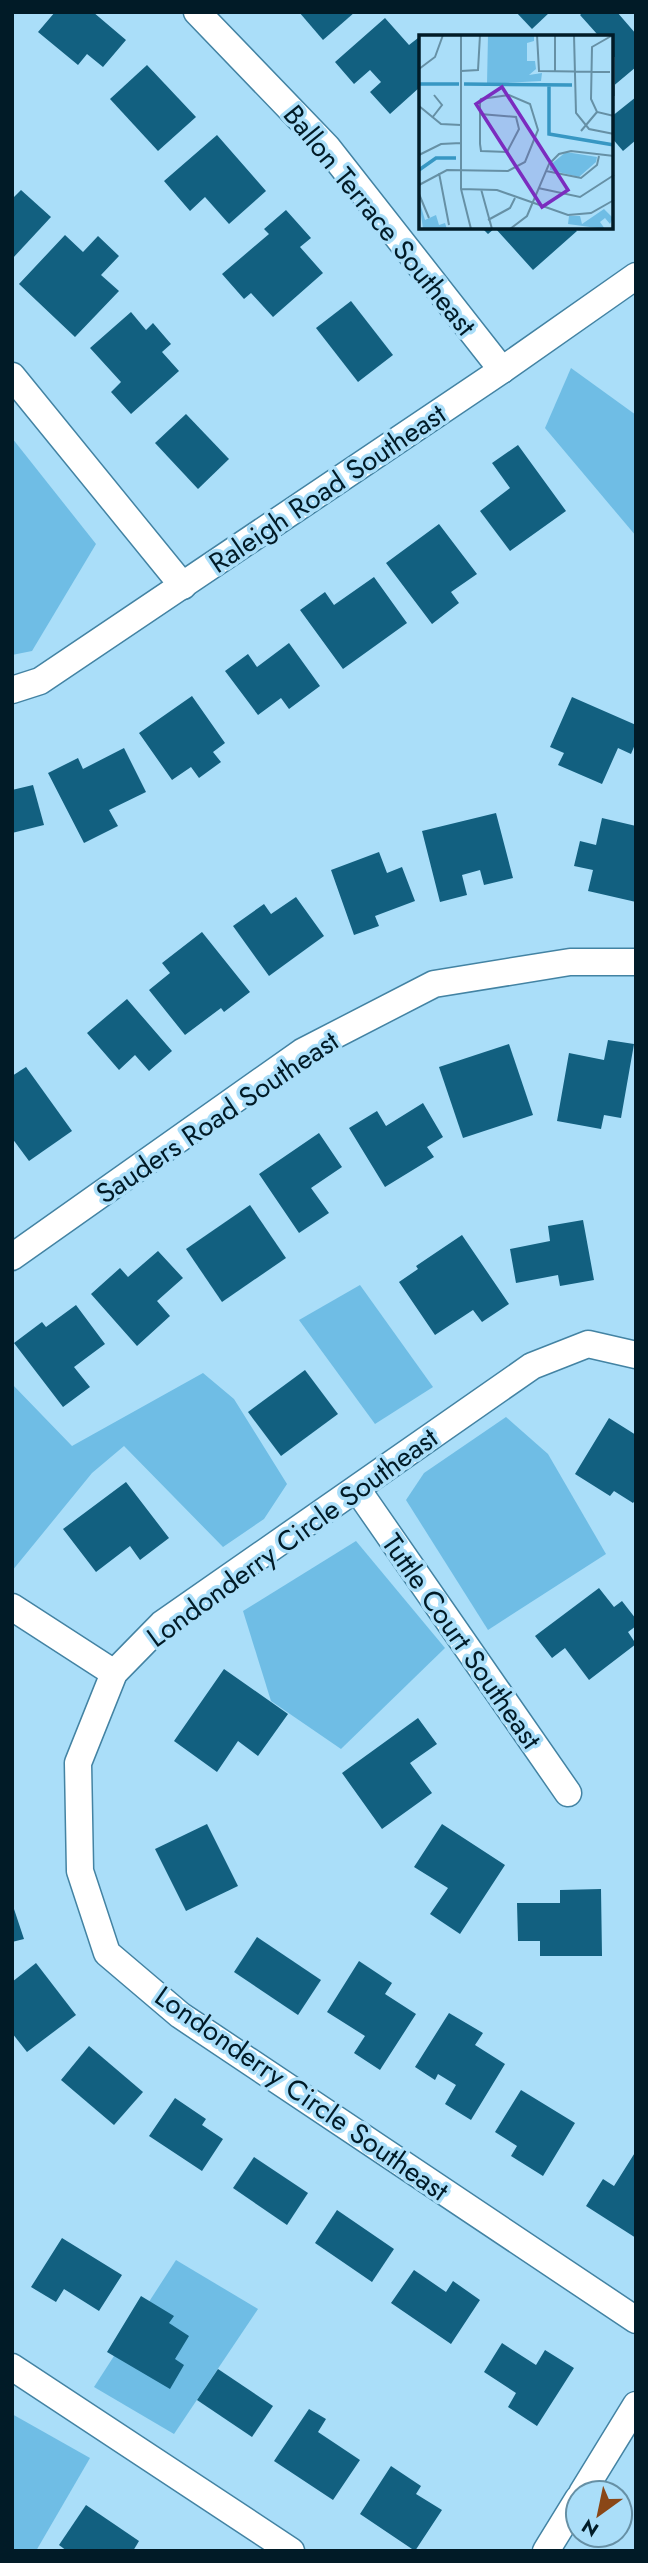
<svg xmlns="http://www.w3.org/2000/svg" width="648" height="2563" viewBox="0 0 648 2563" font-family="Jost,sans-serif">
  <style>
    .green { fill: #6fbde5 }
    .building { fill: #126080 }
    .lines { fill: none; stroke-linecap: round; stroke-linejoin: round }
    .minor-casing { stroke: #4383a3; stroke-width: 29 }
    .minor { stroke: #fff; stroke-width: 26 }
    .labels { text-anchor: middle; stroke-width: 7; stroke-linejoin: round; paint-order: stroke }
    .street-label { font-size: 28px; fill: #011b27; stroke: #aadef9 }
    .inset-river { fill: none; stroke: #3797c3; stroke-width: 3.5 }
    .inset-road { fill: none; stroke: #6690a5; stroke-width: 2 }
    .view { fill: #7b2cbf; fill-opacity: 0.15; stroke: #7b2cbf; stroke-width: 3.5 }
    .inset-edge { fill: none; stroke: #011b27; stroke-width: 3.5 }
  </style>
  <rect width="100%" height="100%" fill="#aadef9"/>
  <g class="green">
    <path d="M571 368 636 415V536L545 428Z"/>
    <path d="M12 438 96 544 32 651 12 655Z"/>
    <path d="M360 1285 433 1387 375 1424 299 1320Z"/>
    <path d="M203 1373 234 1399 287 1484 264 1519 223 1547 124 1446 92 1473 12 1571V1384L72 1446Z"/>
    <path d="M506 1417 548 1454 606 1554 488 1630 406 1500 424 1473Z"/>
    <path d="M356 1541 445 1648 341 1749 271 1701 243 1611Z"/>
    <path d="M176 2260 258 2309 174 2434 94 2387Z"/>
    <path d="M12 2414 90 2458 36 2551H12Z"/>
  </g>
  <g class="building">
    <path d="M55 12H93L126 40 103 67 87 54 78 65 38 32Z"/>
    <path d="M299 12H355L323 40Z"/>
    <path d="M516 12H550L532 29Z"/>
    <path d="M583 12H617L636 34V67L611 88V37H594L597 34 580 15Z"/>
    <path d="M385 18 409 45 418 38 420 40V87L390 114 370 92 381 82 370 70 354 84 335 62Z"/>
    <path d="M147 65 196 117 158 151 110 99Z"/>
    <path d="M636 97V140L623 151 611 137V117Z"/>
    <path d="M217 135 266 191 229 224 205 197 190 211 164 181Z"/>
    <path d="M21 190 51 217 12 259V199Z"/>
    <path d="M286 210 311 238 300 247 323 273 273 317 251 293 244 299 222 274 269 234 264 229Z"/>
    <path d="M482 228H574L577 231 533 270 495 228 488 234Z"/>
    <path d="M65 235 83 252 98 236 119 256 101 275 119 291 75 337 19 284Z"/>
    <path d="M351 301 393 355 358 382 316 328Z"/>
    <path d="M131 312 146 330 153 323 171 344 162 352 179 371 131 414 111 392 121 382 90 348Z"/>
    <path d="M186 414 229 459 198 489 155 443Z"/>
    <path d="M518 445 566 511 510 551 480 511 510 488 492 463Z"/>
    <path d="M439 524 477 574 451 592 459 603 432 624 386 563Z"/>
    <path d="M374 577 407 623 343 669 300 610 325 592 334 605Z"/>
    <path d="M289 643 320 686 289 709 281 698 258 715 225 671 248 654 257 667Z"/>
    <path d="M192 696 225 743 213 752 221 762 199 778 191 767 172 780 139 733Z"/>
    <path d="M572 697 636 725V742L631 754 618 748 602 784 558 765 564 753 550 747Z"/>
    <path d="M124 748 146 792 109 810 118 826 84 843 48 773 78 758 83 769Z"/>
    <path d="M33 785 44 825 12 833V790Z"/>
    <path d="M496 813 513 878 484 885 480 870 462 875 467 895 440 902 422 831Z"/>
    <path d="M602 818 636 826V902L588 891 593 870 574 866 580 841 596 845Z"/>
    <path d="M379 852 387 873 402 867 415 901 375 916 379 926 354 935 331 870Z"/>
    <path d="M296 897 324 936 269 976 233 926 264 904 271 914Z"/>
    <path d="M202 932 250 992 224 1012 221 1008 185 1035 149 990 170 973 162 963Z"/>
    <path d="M127 999 172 1051 149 1071 135 1055 119 1070 87 1033Z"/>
    <path d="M608 1040 634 1044 621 1118 604 1115 601 1129 557 1121 569 1053 604 1060Z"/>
    <path d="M509 1044 533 1115 463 1138 439 1067Z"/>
    <path d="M26 1067 72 1131 29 1161 12 1138V1076Z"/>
    <path d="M423 1103 443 1137 427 1147 434 1157 385 1187 349 1128 377 1111 386 1126Z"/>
    <path d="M319 1133 342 1167 311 1188 329 1213 299 1233 259 1174Z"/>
    <path d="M250 1205 286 1258 222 1302 186 1249Z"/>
    <path d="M583 1220 594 1280 560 1286 558 1275 516 1283 510 1249 550 1241 548 1226Z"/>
    <path d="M462 1235 509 1304 482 1322 473 1310 435 1335 399 1282 418 1269 416 1266Z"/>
    <path d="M158 1251 183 1278 157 1301 170 1316 137 1346 91 1294 120 1268 128 1277Z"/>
    <path d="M76 1305 105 1344 74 1367 90 1387 63 1407 14 1343 42 1322 46 1327Z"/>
    <path d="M305 1370 338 1414 281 1456 248 1412Z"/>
    <path d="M609 1418 636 1435V1499L633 1503 614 1491 610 1496 575 1474Z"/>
    <path d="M126 1482 169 1538 140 1560 130 1546 96 1572 63 1529Z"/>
    <path d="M599 1588 614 1607 622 1601 636 1619V1626L628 1632 636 1644 589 1680 565 1648 552 1658 535 1636Z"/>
    <path d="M224 1669 288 1714 258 1756 238 1741 217 1772 174 1741Z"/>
    <path d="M418 1718 437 1744 410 1763 432 1793 382 1829 342 1773Z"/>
    <path d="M207 1824 238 1886 186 1911 155 1849Z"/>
    <path d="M442 1824 505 1865 460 1934 430 1914 448 1888 414 1867Z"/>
    <path d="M601 1889 602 1956H540V1941H518L517 1903H560V1890Z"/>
    <path d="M12 1903 24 1939 12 1942Z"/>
    <path d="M257 1937 321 1980 298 2015 234 1972Z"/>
    <path d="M359 1961 392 1983 385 1994 416 2014 380 2070 354 2053 365 2036 327 2012Z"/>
    <path d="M36 1963 76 2015 27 2052 12 2033V1982Z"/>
    <path d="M449 2013 483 2033 475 2045 505 2064 471 2120 445 2104 456 2085 438 2074 435 2080 415 2067Z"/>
    <path d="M89 2046 143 2092 114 2125 61 2080Z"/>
    <path d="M521 2090 575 2123 543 2176 511 2156 517 2146 495 2132Z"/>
    <path d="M175 2098 206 2119 202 2125 223 2139 202 2171 149 2136Z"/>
    <path d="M636 2151V2238L586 2206 603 2179 614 2186Z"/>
    <path d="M254 2157 308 2193 287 2225 233 2188Z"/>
    <path d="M337 2210 394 2249 372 2282 315 2243Z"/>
    <path d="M62 2238 122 2275 99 2311 64 2289 56 2302 31 2287Z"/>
    <path d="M414 2270 446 2292 453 2281 480 2300 451 2344 391 2303Z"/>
    <path d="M141 2296 174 2316 169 2323 189 2336 175 2359 184 2365 170 2389 107 2352Z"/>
    <path d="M502 2343 536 2365 545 2350 574 2368 537 2426 508 2407 516 2393 484 2372Z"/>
    <path d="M218 2369 273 2406 252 2437 197 2400Z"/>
    <path d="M309 2409 326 2419 318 2432 360 2460 333 2500 274 2461Z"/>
    <path d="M391 2466 421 2486 416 2494 442 2510 415 2551 360 2514Z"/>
    <path d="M86 2505 139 2541 133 2551H67L59 2545Z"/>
  </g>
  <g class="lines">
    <defs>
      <g id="minor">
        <path d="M197 12 327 147 502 370"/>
        <path d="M12 376 183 586"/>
        <path d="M12 690 40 681 502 370 636 276"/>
        <path d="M12 1257 302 1052 434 984 570 962H636"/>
        <path d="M636 1355 588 1344 532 1366 162 1624 114 1673 78 1763 80 1871 107 1953 180 2015 636 2320"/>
        <path d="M357 1489 568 1793"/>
        <path d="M12 1607 114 1673"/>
        <path d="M12 2367 291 2551"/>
        <path d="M582 2493 636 2405"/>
        <path d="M546 2551 578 2499"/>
      </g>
    </defs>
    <use href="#minor" class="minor-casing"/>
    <use href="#minor" class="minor"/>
  </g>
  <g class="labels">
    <g class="street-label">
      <text transform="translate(380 220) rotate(51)" y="10">Ballon Terrace Southeast</text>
      <text transform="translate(327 488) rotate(-34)" y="10">Raleigh Road Southeast</text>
      <text transform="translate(217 1117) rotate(-34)" y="10">Sauders Road Southeast</text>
      <text transform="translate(292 1537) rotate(-36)" y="10">Londonderry Circle Southeast</text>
      <text transform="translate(462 1641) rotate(55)" y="10">Tuttle Court Southeast</text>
      <text transform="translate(302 2093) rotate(35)" y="10">Londonderry Circle Southeast</text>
    </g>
  </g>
  <g transform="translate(419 35)">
    <rect width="194" height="194" fill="#aadef9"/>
    <path d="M69 0H115V6L108 8V26H116L117 34 110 40 123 38 122 46 68 49ZM147 117 178 122 177 127 160 142 131 135V130ZM0 165 6 185 17 180 20 190 26 188 28 194H4ZM185 174 194 183 191 189 186 183 181 187 186 194 149 189 150 181H161L163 189Z" fill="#6fbde5"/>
    <path class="inset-river" d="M0 49H40M45 49 153 50M130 49V99L195 110M0 135 17 123H37"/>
    <path class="inset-road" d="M42 0V154L52 194M118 0 120 36 191 37M155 0 157 78 170 94 195 99M194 0 173 12 172 64 178 77 195 81M195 22V61M0 34 16 22 24 0M42 36 59 35 61 0M136 37V0M0 71 22 89 42 90M13 83 23 70 15 60M162 96 178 77M0 120 22 109 42 108M127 136 162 143 178 130 180 121M20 138 30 190M0 150 28 135 89 136 106 127 119 95 111 69 90 60 62 64 61 66V109L62 116 88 117 100 94 97 82 61 79M119 153 161 162 195 140M42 154 78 155 149 180 172 178 195 165M62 154 73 194M0 159 10 183M69 185 91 173 96 163M91 194 108 181 130 129 140 119 152 116 195 121"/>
    <path class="view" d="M83 52 149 155 123 172 57 69Z"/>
    <rect width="194" height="194" class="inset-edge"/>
  </g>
  <rect width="648" height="2563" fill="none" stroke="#011b27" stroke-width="28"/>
  <g transform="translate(599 2514) rotate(213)"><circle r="33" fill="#aadef9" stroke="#6690a5" stroke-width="2"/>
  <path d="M0-5L12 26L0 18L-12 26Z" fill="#8a4717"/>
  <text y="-10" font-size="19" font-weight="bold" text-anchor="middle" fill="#011b27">N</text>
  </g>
</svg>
